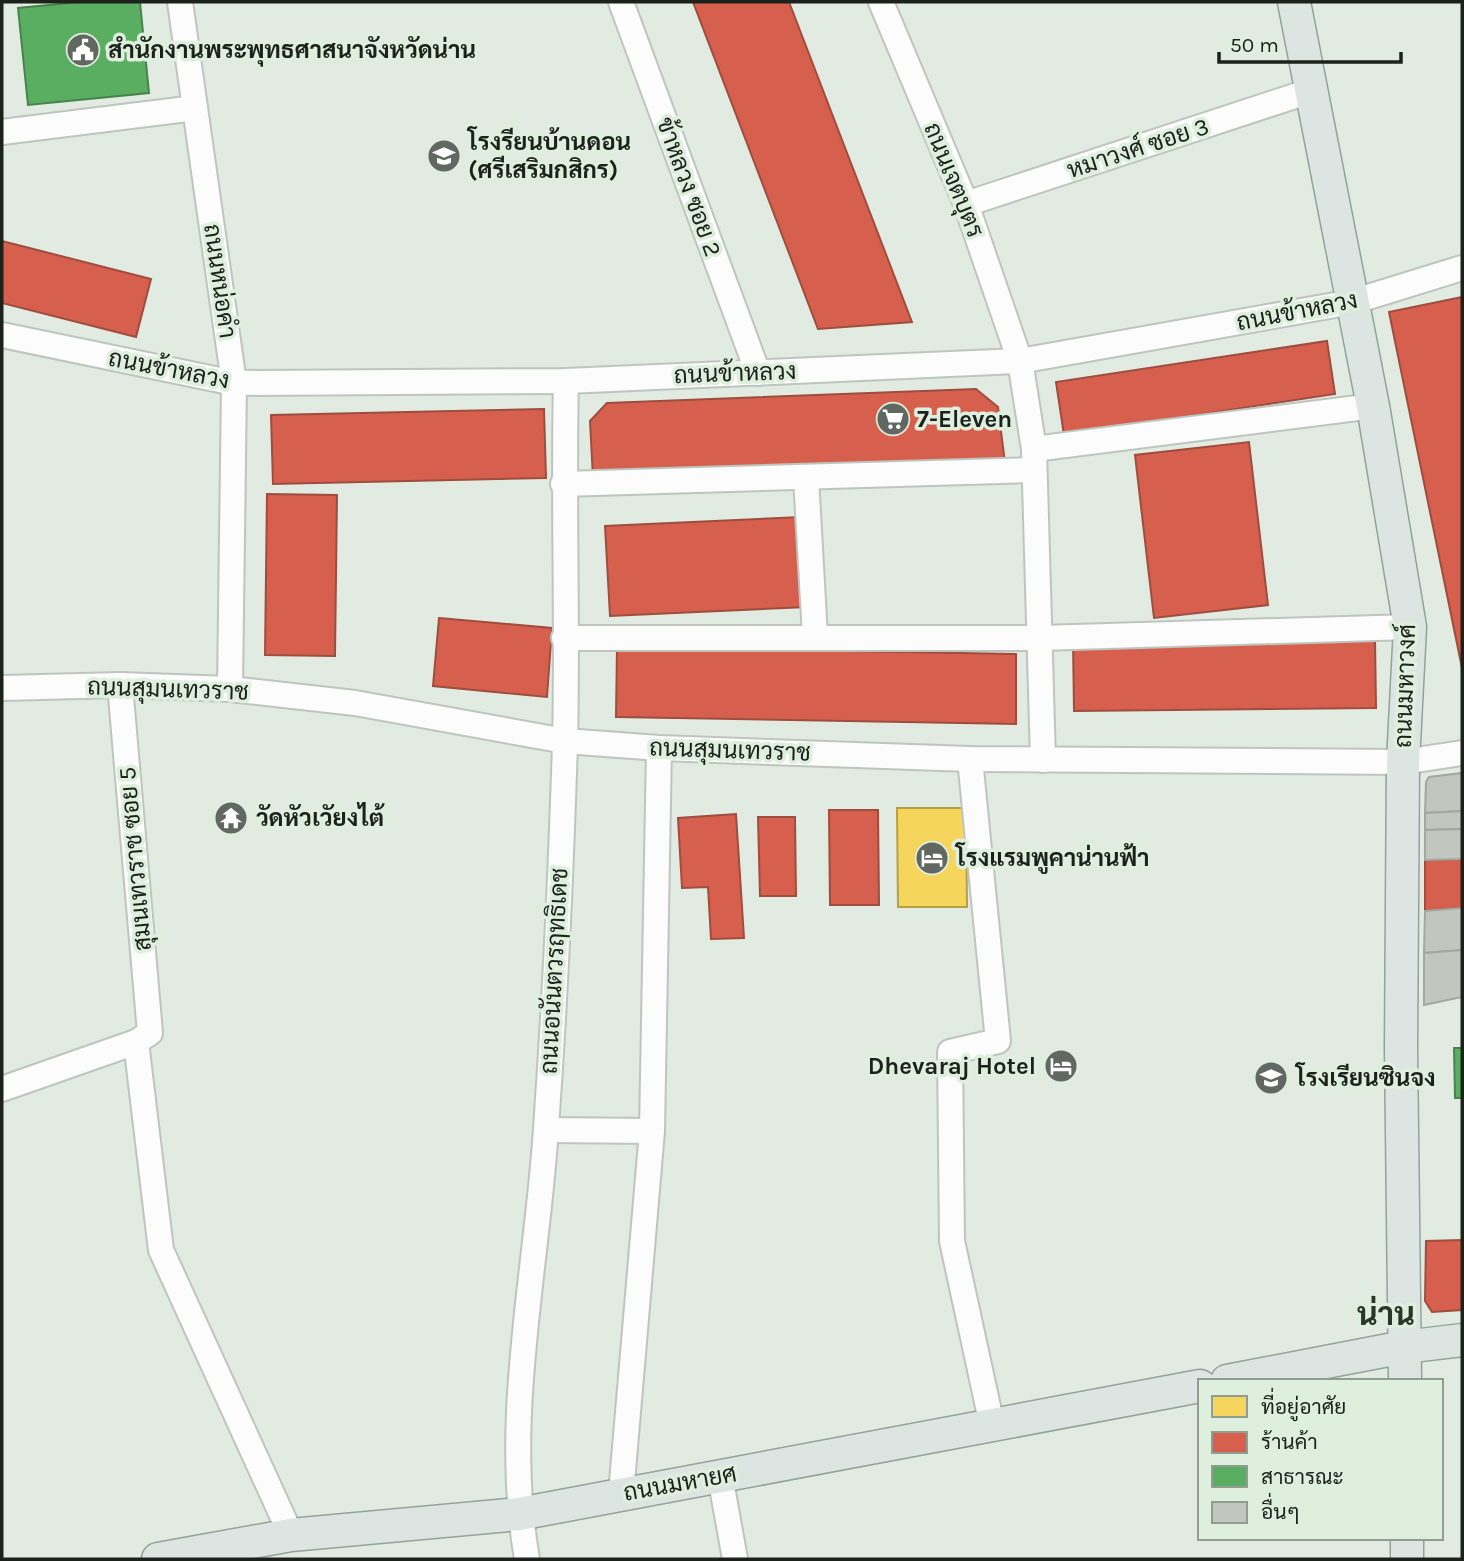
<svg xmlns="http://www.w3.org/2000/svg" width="1464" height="1561" viewBox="0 0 1464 1561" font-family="Karla,Sarabun,sans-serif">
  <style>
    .homes { fill: #f6d55c; stroke: #b59f48; stroke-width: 2 }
    .shops { fill: #d6604d; stroke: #9e4d3e; stroke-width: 2 }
    .public { fill: #5aae61; stroke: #47844c; stroke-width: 2 }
    .building { fill: #c1c6be; stroke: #a2a79f; stroke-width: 2 }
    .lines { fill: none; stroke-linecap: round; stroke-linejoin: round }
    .minor-casing { stroke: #bec5be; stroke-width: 28 }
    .major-casing { stroke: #92a39a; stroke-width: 35 }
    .minor { stroke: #fbfcfb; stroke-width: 24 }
    .major { stroke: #dce5e1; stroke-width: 32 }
    .labels { text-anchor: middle; stroke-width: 7; stroke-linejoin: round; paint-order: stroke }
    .poi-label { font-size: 24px; font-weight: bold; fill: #1c221b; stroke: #deefde; text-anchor: start }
    .street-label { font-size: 24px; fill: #1c221b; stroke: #deefde }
    .district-label { font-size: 32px; font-weight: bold; fill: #293628; stroke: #deefde }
  </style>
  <rect width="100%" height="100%" fill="#e2ebe2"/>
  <path class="homes" d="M897 808H966L967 907H898Z"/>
  <g class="shops">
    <path d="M693 2H789L912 322 818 329Z"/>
    <path d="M2 241 151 279 136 337 2 303Z"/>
    <path d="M1462 297V668L1389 312Z"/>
    <path d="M1327 341 1335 394 1064 435 1056 382Z"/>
    <path d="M976 389 998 407 1005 463 593 478 590 421 607 403Z"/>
    <path d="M544 409 546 478 273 484 271 415Z"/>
    <path d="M1249 442 1268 605 1154 618 1135 455Z"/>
    <path d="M267 494 337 495 335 656 265 655Z"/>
    <path d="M801 517 806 607 610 616 605 526Z"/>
    <path d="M439 618 552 628 547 697 433 686Z"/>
    <path d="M1375 638 1376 708 1074 711 1073 641Z"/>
    <path d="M617 647 1016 654V724L616 717Z"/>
    <path d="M829 810H878L879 905H830Z"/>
    <path d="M736 814 744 938 711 939 708 887 682 888 678 818Z"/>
    <path d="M758 817H795L796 896H760Z"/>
    <path d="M1462 859V908L1425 911V860Z"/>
    <path d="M1462 1240V1310L1432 1312 1425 1301 1426 1241Z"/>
  </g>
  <g class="public">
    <path d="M80 2H140L149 93 28 105 18 8Z"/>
    <path d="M1454 1048H1462V1098H1455Z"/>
  </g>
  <g class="building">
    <path d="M1462 773V811L1425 813 1426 782 1429 777Z"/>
    <path d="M1462 811V829L1425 830V813Z"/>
    <path d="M1462 829V859L1425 860V830Z"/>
    <path d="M1462 908V950L1424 953 1425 911Z"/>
    <path d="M1462 950V997L1424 1005V953Z"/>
  </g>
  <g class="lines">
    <defs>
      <g id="minor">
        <path d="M180 2 234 383 230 689"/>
        <path d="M621 2 758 373"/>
        <path d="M881 2 966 204 1020 361 1034 449 1043 760"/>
        <path d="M2 132 195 108"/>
        <path d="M966 204 1310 91"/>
        <path d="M2 335 234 383 566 381 1020 361 1352 302 1462 268"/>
        <path d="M1034 449 1373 406"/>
        <path d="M806 477 815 636"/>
        <path d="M563 484 1034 470"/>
        <path d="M564 638H1041L1410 627"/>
        <path d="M2 688 120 685 230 689 355 703 565 741 659 748 970 759 1403 762 1462 753"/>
        <path d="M970 759 998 1041 950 1052 952 1241 992 1425"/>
        <path d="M136 1042 161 1250 291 1535"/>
        <path d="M2 1089 136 1042 150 1033 120 685"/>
        <path d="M546 1130 652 1131"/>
        <path d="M720 1476 735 1559"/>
        <path d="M621 1494 652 1131 659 748"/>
        <path d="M527 1559C502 1417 537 1271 546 1128 555 1000 561 871 565 743 568 622 563 501 566 381"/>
      </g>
      <g id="major">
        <path d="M1294 2 1373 406 1410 627 1403 762 1401 1048 1405 1381"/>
        <path d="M1227 1381 1404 1347 1462 1340"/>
        <path d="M1407 1538V1559"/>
        <path d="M158 1559 291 1535 519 1514 1200 1386"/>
      </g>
    </defs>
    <use href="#minor" class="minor-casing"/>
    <use href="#major" class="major-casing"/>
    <use href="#minor" class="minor"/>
    <use href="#major" class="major"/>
  </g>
  <defs>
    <symbol id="civic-disc" viewBox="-11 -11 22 22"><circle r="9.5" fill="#616861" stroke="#deefde"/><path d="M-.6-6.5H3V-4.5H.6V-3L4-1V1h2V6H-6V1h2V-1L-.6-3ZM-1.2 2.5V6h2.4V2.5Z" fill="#fff"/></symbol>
    <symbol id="school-disc" viewBox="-11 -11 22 22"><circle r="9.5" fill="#616861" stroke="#deefde"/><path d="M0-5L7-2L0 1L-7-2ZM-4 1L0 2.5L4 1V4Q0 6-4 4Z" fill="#fff"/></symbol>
    <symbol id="supermarket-disc" viewBox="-11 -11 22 22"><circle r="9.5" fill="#616861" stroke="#deefde"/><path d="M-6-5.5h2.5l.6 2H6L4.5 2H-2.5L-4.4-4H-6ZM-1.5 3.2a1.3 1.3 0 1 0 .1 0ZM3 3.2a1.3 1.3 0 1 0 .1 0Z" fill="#fff"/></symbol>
    <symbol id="temple-disc" viewBox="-11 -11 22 22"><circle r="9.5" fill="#616861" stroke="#deefde"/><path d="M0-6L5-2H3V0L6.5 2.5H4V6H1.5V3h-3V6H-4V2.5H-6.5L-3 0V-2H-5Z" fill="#fff"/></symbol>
    <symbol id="hotel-disc" viewBox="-11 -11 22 22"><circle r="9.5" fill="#616861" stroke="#deefde"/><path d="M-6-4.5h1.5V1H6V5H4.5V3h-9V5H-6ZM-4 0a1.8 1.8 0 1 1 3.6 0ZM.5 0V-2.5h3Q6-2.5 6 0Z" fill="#fff"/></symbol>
  </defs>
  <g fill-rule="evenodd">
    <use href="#civic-disc" x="64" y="31" width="38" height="38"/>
    <use href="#school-disc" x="425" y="137" width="38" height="38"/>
    <use href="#supermarket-disc" x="874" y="400" width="38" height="38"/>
    <use href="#temple-disc" x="212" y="799" width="38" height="38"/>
    <use href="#hotel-disc" x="913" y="839" width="38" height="38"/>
    <use href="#hotel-disc" x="1042" y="1047" width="38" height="38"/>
    <use href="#school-disc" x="1252" y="1059" width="38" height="38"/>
  </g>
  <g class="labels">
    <g class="poi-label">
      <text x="108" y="58">สำนักงานพระพุทธศาสนาจังหวัดน่าน</text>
      <text x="468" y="150">โรงรียนบ้านดอน<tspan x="468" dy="28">(ศรีเสริมกสิกร)</tspan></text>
      <text x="917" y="427">7-Eleven</text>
      <text x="256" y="826">วัดหัวเวัยงไต้</text>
      <text x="956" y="866">โรงแรมพูคาน่านฟ้า</text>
      <text x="1036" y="1074" text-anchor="end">Dhevaraj Hotel</text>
      <text x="1296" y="1086">โรงเรียนซินจง</text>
    </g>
    <g class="street-label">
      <text transform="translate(1138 148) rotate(-18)" y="8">หมาวงศ์ ซอย 3</text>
      <text transform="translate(954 180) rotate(68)" y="8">ถนนเจตบุตร</text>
      <text transform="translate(689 187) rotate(70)" y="8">ข้าหลวง ซอย 2</text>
      <text transform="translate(220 281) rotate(82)" y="8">ถนนหน่อคำ</text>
      <text transform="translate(1297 311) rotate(-11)" y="8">ถนนข้าหลวง</text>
      <text transform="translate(169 369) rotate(11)" y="8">ถนนข้าหลวง</text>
      <text transform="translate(735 373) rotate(-2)" y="8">ถนนข้าหลวง</text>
      <text transform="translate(1405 686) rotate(-88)" y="8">ถนนมหาวงศ์</text>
      <text transform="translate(168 689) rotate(2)" y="8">ถนนสุมนเทวราช</text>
      <text transform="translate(730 750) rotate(2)" y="8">ถนนสุมนเทวราช</text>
      <text transform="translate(135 859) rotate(-95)" y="8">สุมนเทวราช ซอย 5</text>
      <text transform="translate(554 971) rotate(-87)" y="8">ถนนอนันตวรฤทธิเดช</text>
      <text transform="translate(680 1483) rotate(-10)" y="8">ถนนมหายศ</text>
    </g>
    <g class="district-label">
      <text x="1386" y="1325">น่าน</text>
    </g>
  </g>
  <rect width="1464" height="1561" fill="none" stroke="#1c221b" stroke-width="7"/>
  <rect x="1198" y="1379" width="245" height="161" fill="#deefde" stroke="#909d90" stroke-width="2"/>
  <rect x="1212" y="1396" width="35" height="21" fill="#f6d55c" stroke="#909d90" stroke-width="2"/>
  <text x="1261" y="1414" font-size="21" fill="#1c221b">ที่อยู่อาศัย</text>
  <rect x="1212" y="1432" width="35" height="21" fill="#d6604d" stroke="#909d90" stroke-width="2"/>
  <text x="1261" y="1449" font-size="21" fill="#1c221b">ร้านค้า</text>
  <rect x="1212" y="1466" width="35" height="21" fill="#5aae61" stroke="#909d90" stroke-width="2"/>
  <text x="1261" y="1484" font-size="21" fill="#1c221b">สาธารณะ</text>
  <rect x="1212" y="1502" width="35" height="21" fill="#c1c6be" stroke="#909d90" stroke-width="2"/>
  <text x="1261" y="1519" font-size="21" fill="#1c221b">อื่นๆ</text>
  <path d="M1219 52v10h182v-10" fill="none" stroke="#1c221b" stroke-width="3.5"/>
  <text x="1230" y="52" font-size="21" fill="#1c221b" stroke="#deefde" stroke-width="5" paint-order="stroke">50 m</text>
</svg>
